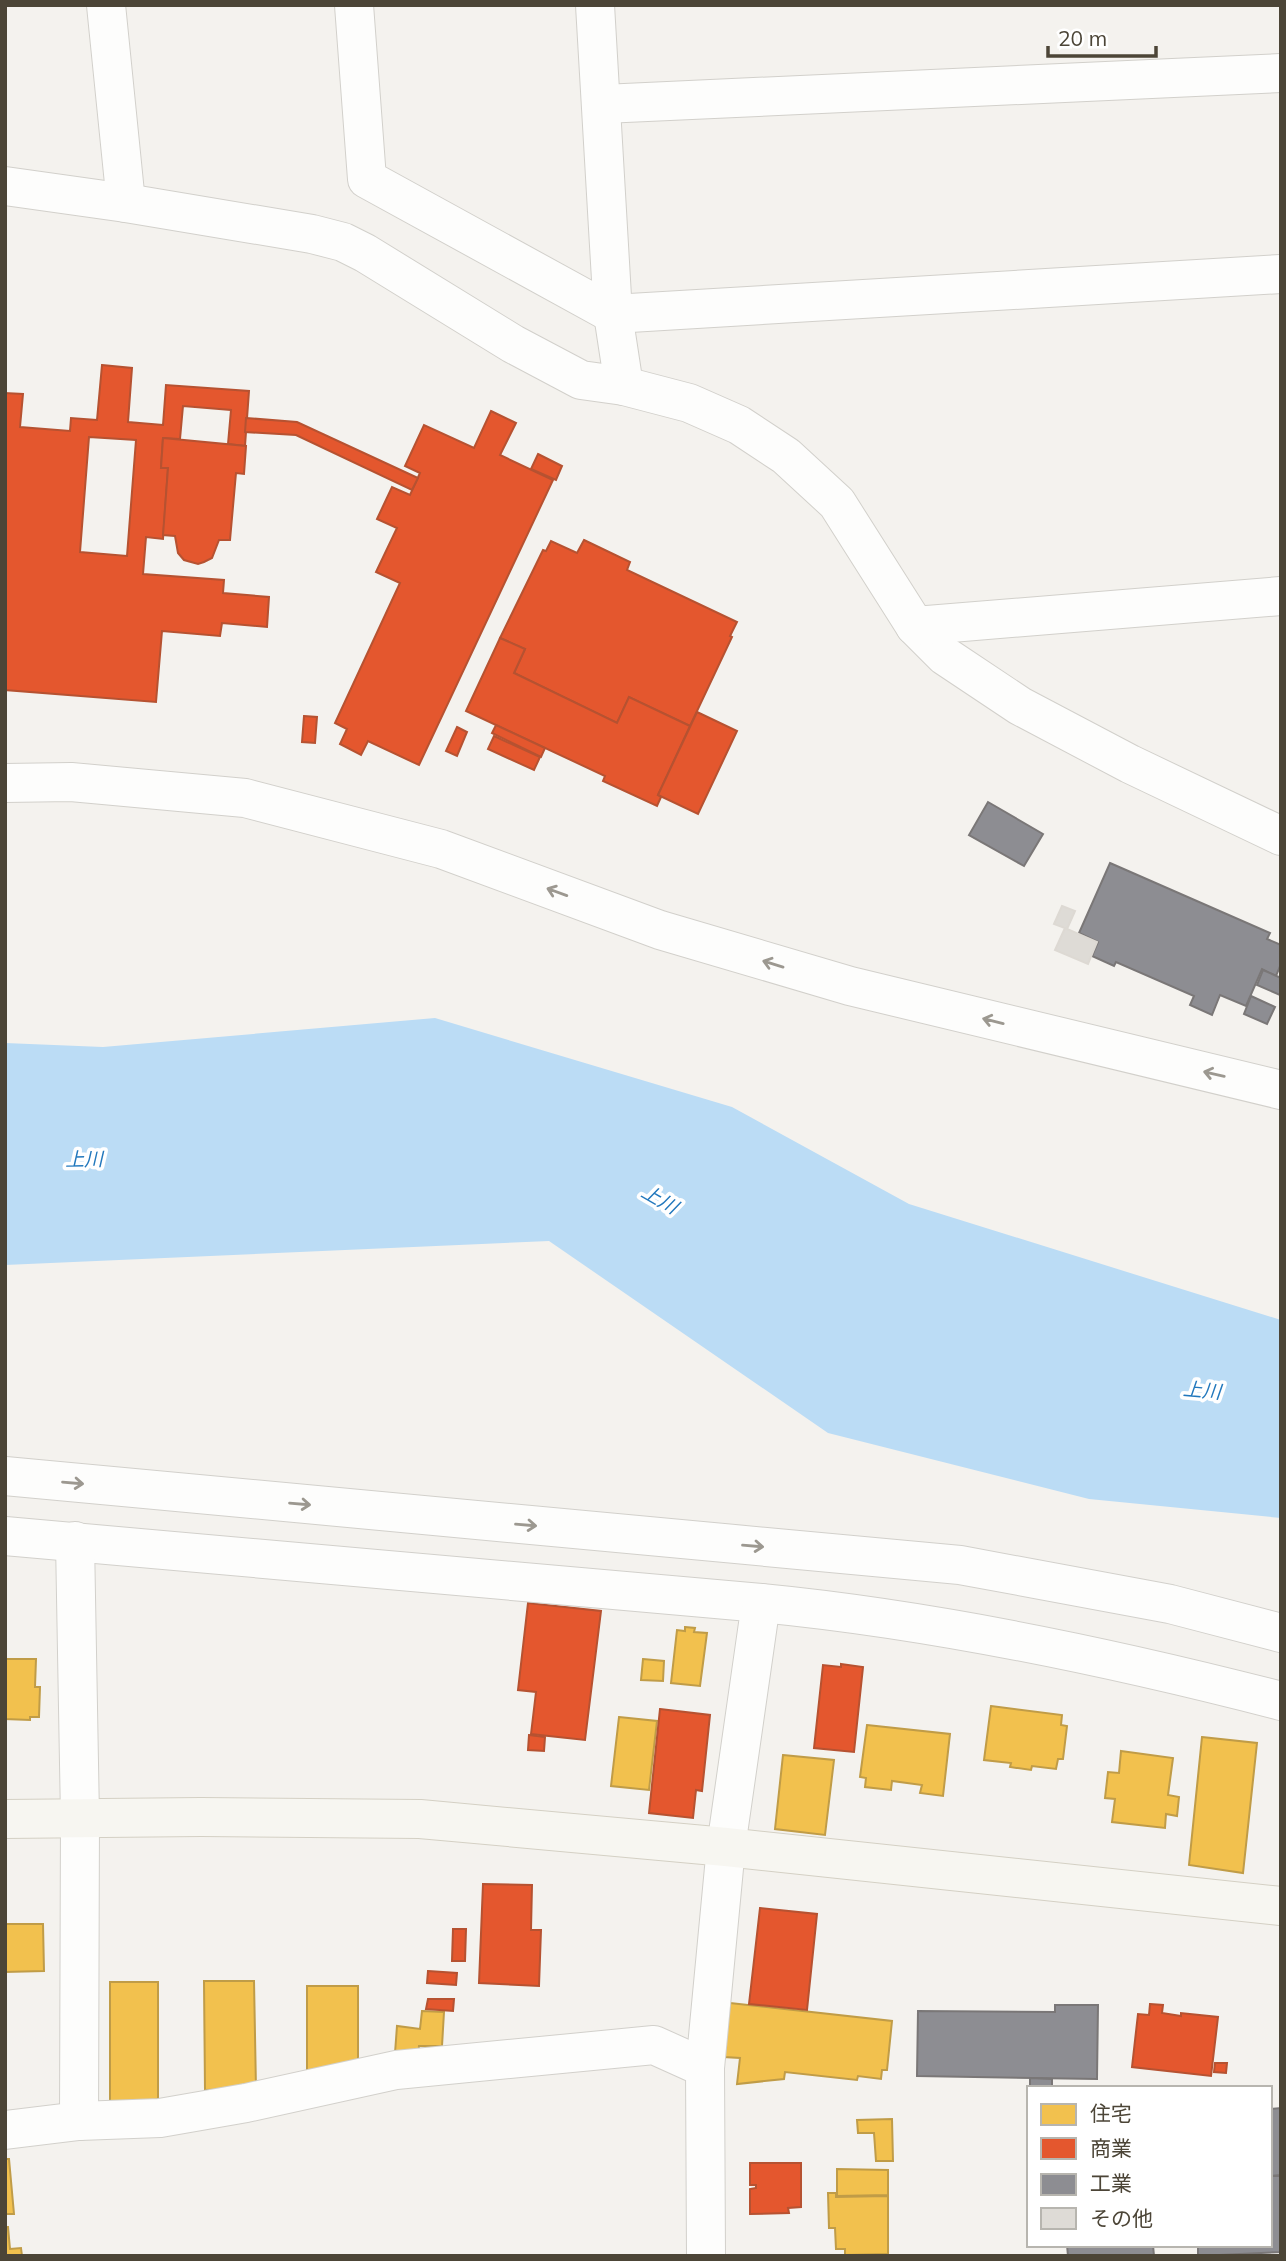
<svg xmlns="http://www.w3.org/2000/svg" width="1286" height="2261" viewBox="0 0 1286 2261" font-family="Mulish,'Noto Sans JP',sans-serif">
  <style>
    .water { fill: #bbdcf5 }
    .homes { fill: #f2c14e; stroke: #c09c47; stroke-width: 2 }
    .shops { fill: #e4572e; stroke: #b65231; stroke-width: 2; fill-rule: evenodd }
    .industry { fill: #8d8d92; stroke: #7a7777; stroke-width: 2 }
    .building { fill: #dedbd6; stroke: #ddd9d3; stroke-width: 2 }
    .lines { fill: none; stroke-linecap: round; stroke-linejoin: round }
    .street-casing { stroke: #d2d0cb; stroke-width: 40 }
    .secondary-casing { stroke: #d4d0c4; stroke-width: 40 }
    .street { stroke: #fdfdfc; stroke-width: 38 }
    .secondary { stroke: #f7f6f1; stroke-width: 38 }
    .oneway { stroke: #9c9890 }
    .labels { text-anchor: middle; stroke-width: 7; stroke-linejoin: round; paint-order: stroke }
    .water-label { font-size: 19px; font-style: italic; fill: #2278bd; stroke: #fff }
  </style>
  <rect width="100%" height="100%" fill="#f4f2ee"/>
  <path class="water" d="M435 1018 732 1107 909 1204 1281 1320V1518L1089 1499 828 1433 549 1241 5 1265V1043L103 1047Z"/>
  <g class="homes">
    <path d="M685 1627 695 1628 694 1632 707 1633 700 1686 671 1683 677 1630 685 1631Z"/>
    <path d="M5 1659H36L35 1687H40L39 1717H30V1720L5 1719Z"/>
    <path d="M643 1659 664 1661 663 1681 641 1680Z"/>
    <path d="M991 1706 1062 1715 1061 1725 1067 1726 1063 1759H1058L1056 1769 1032 1766 1031 1770 1010 1767 1011 1763 984 1760Z"/>
    <path d="M619 1717 657 1721 649 1790 611 1786Z"/>
    <path d="M867 1725 950 1734 943 1796 920 1793 922 1785 892 1781 891 1790 865 1787 866 1778 860 1777Z"/>
    <path d="M1202 1737 1257 1743 1243 1873 1189 1865Z"/>
    <path d="M1121 1751 1173 1758 1168 1795 1179 1797 1177 1816 1166 1814 1165 1828 1112 1822 1115 1799 1105 1798 1108 1772 1119 1773Z"/>
    <path d="M783 1755 834 1760 825 1835 775 1829Z"/>
    <path d="M5 1924H43L44 1971 5 1972Z"/>
    <path d="M204 1981H254L256 2089 205 2090Z"/>
    <rect x="110" y="1982" width="48" height="126"/>
    <path d="M307 1986H358V2072L307 2073Z"/>
    <path d="M730 2003 892 2021 887 2070H882L881 2079 858 2076 857 2080 785 2072 784 2079 737 2084 740 2058 724 2057Z"/>
    <path d="M422 2011 444 2012 442 2046H419L418 2055 395 2053 397 2026 420 2029Z"/>
    <path d="M892 2119 893 2161H876L874 2133H858L857 2120Z"/>
    <path d="M5 2159H9L14 2214H5Z"/>
    <path d="M837 2169 888 2170V2195L837 2196Z"/>
    <path d="M828 2193H836V2197L888 2196V2254L845 2255V2249H836L835 2228H829Z"/>
    <path d="M5 2227H8L10 2249 21 2248 22 2256H5Z"/>
  </g>
  <g class="shops">
    <path d="M102 365 132 368 128 422 163 425 166 385 249 391 245 446 228 444 231 410 183 406 180 439 163 438 161 468H168L163 539 146 537 143 574 224 580 223 593 269 597 267 627 222 623 220 636 162 631 156 702 5 690V393L23 394 20 427 70 431 71 418 97 420ZM89 437 136 440 127 556 80 552Z"/>
    <path d="M491 411 516 423 500 455 553 480 419 765 368 741 361 755 340 744 347 729 335 723 400 583 376 572 397 528 377 519 392 487 410 495 420 473 405 466 424 425 474 448Z"/>
    <path d="M246 418 297 422 418 478 412 490 296 435 245 432Z"/>
    <path d="M163 438 246 446 244 474 236 473 230 540H219L212 558 204 562 198 564 184 560 178 553 175 536 163 535 168 468H161Z"/>
    <path d="M538 454 562 466 556 480 531 469Z"/>
    <path d="M584 540 630 562 627 570 737 622 730 636 732 637 690 726 629 697 617 723 514 673 525 649 500 638 543 550 546 551 551 541 577 553Z"/>
    <path d="M500 638 525 649 514 673 617 723 629 697 690 726 658 795 661 797 657 806 603 781 605 776 466 711Z"/>
    <path d="M697 712 737 731 698 814 658 795Z"/>
    <path d="M304 716 317 717 315 743 302 742Z"/>
    <path d="M496 725 545 748 541 757 492 733Z"/>
    <path d="M457 727 467 732 457 756 446 751Z"/>
    <path d="M494 736 540 757 534 770 488 749Z"/>
    <path d="M528 1603 601 1611 585 1740 531 1734 536 1692 518 1690Z"/>
    <path d="M841 1664 863 1667 854 1752 814 1748 823 1665 841 1667Z"/>
    <path d="M660 1709 710 1715 702 1791 696 1790 693 1818 649 1813Z"/>
    <path d="M529 1735 545 1737 544 1751 528 1750Z"/>
    <path d="M483 1884 532 1885 531 1930H541L539 1986 479 1983Z"/>
    <path d="M760 1908 817 1914 807 2010 749 2004Z"/>
    <path d="M453 1929H466L465 1961H452Z"/>
    <path d="M428 1971 457 1973 456 1985 427 1983Z"/>
    <path d="M428 1999H454L453 2011 426 2009Z"/>
    <path d="M1150 2004 1163 2005 1162 2013 1181 2016V2013L1218 2017 1211 2076 1132 2067 1138 2014 1149 2015Z"/>
    <path d="M1215 2063H1227L1226 2073 1214 2072Z"/>
    <path d="M750 2163H801V2207L788 2208 789 2213 750 2214V2189L756 2188V2185H750Z"/>
  </g>
  <g class="industry">
    <path d="M988 802 1043 834 1024 866 969 835Z"/>
    <path d="M1110 863 1270 933 1267 939 1281 945V964L1276 976 1262 969 1246 1006 1220 995 1212 1015 1190 1005 1194 996 1116 962 1114 966 1092 956 1098 942 1079 933Z"/>
    <path d="M1263 970 1281 978 1280 995 1257 985Z"/>
    <path d="M1251 996 1275 1007 1267 1024 1244 1014Z"/>
    <path d="M1055 2005H1098L1097 2079 917 2076 918 2011 1055 2012Z"/>
    <path d="M1030 2078 1052 2079V2088H1030Z"/>
    <path d="M1281 2108V2175L1270 2176V2109Z"/>
    <path d="M1270 2176H1281V2252L1198 2256V2245H1270Z"/>
    <path d="M1067 2245H1153L1154 2256H1068Z"/>
  </g>
  <path class="building" d="M1062 906 1075 911 1067 929 1097 942 1088 964 1055 950 1065 928 1054 924Z"/>
  <g class="lines">
    <defs>
      <g id="street">
        <path d="M106 5 126 203"/>
        <path d="M354 5 367 179 613 314 1281 274"/>
        <path d="M595 5 613 314 624 386"/>
        <path d="M603 104 1281 73"/>
        <path d="M5 186 126 203 312 234 343 242 365 253 513 344 581 380 624 386 689 403 739 425 786 456 837 503 915 626 945 656 1020 706 1130 764 1281 836"/>
        <path d="M915 626 1281 596"/>
        <path d="M5 783 71 782 245 798 441 849 660 930 850 986 1281 1090"/>
        <path d="M5 1476 960 1565 1170 1604 1281 1633"/>
        <path d="M5 1536 761 1603 726 1847 705 2068 706 2256"/>
        <path d="M75 1541 80 1818 79 2121"/>
        <path d="M761 1603C936 1620 1111 1657 1281 1701"/>
        <path d="M5 2130 79 2121 160 2118 246 2103 396 2070 654 2045 705 2068"/>
      </g>
      <path id="secondary" d="M5 1819 201 1817 420 1819 726 1847 1281 1906"/>
    </defs>
    <use href="#street" class="street-casing"/>
    <use href="#secondary" class="secondary-casing"/>
    <use href="#street" class="street"/>
    <use href="#secondary" class="secondary"/>
  </g>
  <defs><path id="oneway-shaft" d="M-6 0H5M1.5-3L5.5 0L1.5 3" fill="none" stroke-width="1.6" stroke-linecap="round" stroke-linejoin="round" transform="scale(1.75)"/></defs>
  <g class="oneway">
    <use href="#oneway-shaft" transform="translate(557 892) rotate(-160)"/>
    <use href="#oneway-shaft" transform="translate(773 964) rotate(-163)"/>
    <use href="#oneway-shaft" transform="translate(993 1021) rotate(-166)"/>
    <use href="#oneway-shaft" transform="translate(1214 1074) rotate(-167)"/>
    <use href="#oneway-shaft" transform="translate(73 1483) rotate(5)"/>
    <use href="#oneway-shaft" transform="translate(300 1504) rotate(5)"/>
    <use href="#oneway-shaft" transform="translate(526 1525) rotate(5)"/>
    <use href="#oneway-shaft" transform="translate(753 1546) rotate(5)"/>
  </g>
  <g class="labels">
    <g class="water-label">
      <text transform="translate(84 1159) rotate(-1)" y="7">上川</text>
      <text transform="translate(660 1199) rotate(30)" y="7">上川</text>
      <text transform="translate(1202 1390) rotate(5)" y="7">上川</text>
    </g>
  </g>
  <rect width="1286" height="2261" fill="none" stroke="#4c4537" stroke-width="14"/>
  <rect x="1027" y="2086" width="245" height="161" fill="#ffffff" stroke="#b7b5af" stroke-width="2"/>
  <rect x="1041" y="2104" width="35" height="21" fill="#f2c14e" stroke="#b7b5af" stroke-width="2"/>
  <text x="1090" y="2121" font-size="21" fill="#4c4537">住宅</text>
  <rect x="1041" y="2138" width="35" height="21" fill="#e4572e" stroke="#b7b5af" stroke-width="2"/>
  <text x="1090" y="2156" font-size="21" fill="#4c4537">商業</text>
  <rect x="1041" y="2174" width="35" height="21" fill="#8d8d92" stroke="#b7b5af" stroke-width="2"/>
  <text x="1090" y="2191" font-size="21" fill="#4c4537">工業</text>
  <rect x="1041" y="2208" width="35" height="21" fill="#dedbd6" stroke="#b7b5af" stroke-width="2"/>
  <text x="1090" y="2226" font-size="21" fill="#4c4537">その他</text>
  <path d="M1048 46v10h108v-10" fill="none" stroke="#4c4537" stroke-width="3.5"/>
  <text x="1058" y="46" font-size="21" fill="#4c4537" stroke="#ffffff" stroke-width="5" paint-order="stroke">20 m</text>
</svg>
